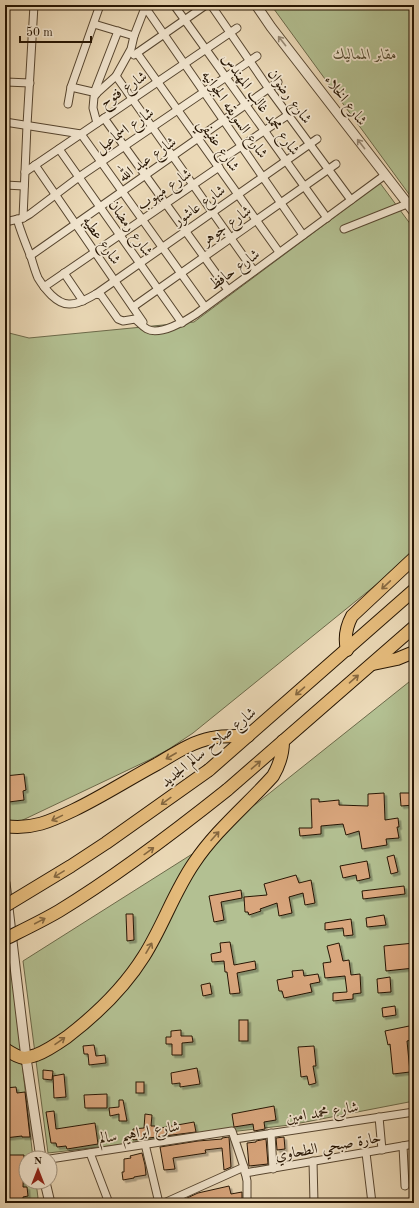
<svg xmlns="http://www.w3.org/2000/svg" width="419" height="1208" viewBox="0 0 419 1208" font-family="'Old Standard TT',Amiri,serif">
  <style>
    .green { fill: #b3c092; stroke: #6c6a4a }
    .building { fill: #d9a67d; stroke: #261503; filter: url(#shadow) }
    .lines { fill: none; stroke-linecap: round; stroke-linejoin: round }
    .minor-casing { stroke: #574630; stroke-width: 9 }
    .tertiary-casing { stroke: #574630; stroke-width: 11 }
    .trunk-casing { stroke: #261503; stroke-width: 14 }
    .minor { stroke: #f2e6d0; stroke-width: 7 }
    .tertiary { stroke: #f2e6d0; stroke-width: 9 }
    .trunk { stroke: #e6bc7c; stroke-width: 12 }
    .trunk-bridge-casing { stroke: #261503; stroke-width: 14; stroke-linecap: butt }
    .trunk-bridge { stroke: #e6bc7c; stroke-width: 12 }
    .oneway { stroke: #968874 }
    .oneway2 { stroke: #866840 }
    .labels { text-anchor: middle; stroke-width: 3.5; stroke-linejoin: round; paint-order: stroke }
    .park-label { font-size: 15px; font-style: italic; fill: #50482e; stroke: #f2e6d0 }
    .street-label { font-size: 15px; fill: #261503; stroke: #f2e6d0 }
  </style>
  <defs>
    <filter id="shadow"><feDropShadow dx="2.5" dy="2.5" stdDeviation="0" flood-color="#0004"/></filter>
  </defs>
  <rect width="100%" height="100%" fill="#ebd9b7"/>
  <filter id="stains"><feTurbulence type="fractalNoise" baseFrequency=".005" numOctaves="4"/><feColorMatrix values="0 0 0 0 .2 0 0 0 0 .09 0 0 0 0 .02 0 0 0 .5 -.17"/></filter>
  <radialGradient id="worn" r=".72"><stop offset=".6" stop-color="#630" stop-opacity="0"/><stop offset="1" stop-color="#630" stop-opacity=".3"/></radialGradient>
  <g class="green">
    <path d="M271 5H414V201Z"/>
    <path d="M380 183 414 229V554L193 733 169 749 149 760 6 828 5 818V332L29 338 194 322Z"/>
    <path d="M414 678V1101L290 1125 48 1153 23 961 197 851Z"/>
    <path d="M11 967 33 1158H26V1182H36L38 1198 26 1203H5V971Z"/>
  </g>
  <g class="building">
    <path d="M24 774 26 790 23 791 24 800 9 802 5 776Z"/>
    <path d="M384 793 385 820 398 818 399 827H397L399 838 386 839 387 845 362 849 359 831 346 835 343 824 321 826V834L300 836 299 828H312L311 799H319V802L339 800V805L368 806V794Z"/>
    <path d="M400 793H414V805L401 806Z"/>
    <path d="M394 855 398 872 391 874 387 857Z"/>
    <path d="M367 861 370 878 357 881 356 875 343 878 340 866Z"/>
    <path d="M296 875 299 883 311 880 315 903 305 905 303 893 289 897 292 913 279 916 277 903 260 909 261 911 249 915 248 912H245L244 897 267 895 264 884Z"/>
    <path d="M404 886 405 894 363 899 362 891Z"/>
    <path d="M241 890 242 898 221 902 224 920 214 922 209 896Z"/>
    <path d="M126 914H133L134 940 127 941Z"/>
    <path d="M384 915 386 925 367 927 366 918Z"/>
    <path d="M351 919 353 935 344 936 343 928 325 930V923Z"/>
    <path d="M230 942 234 965 255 961 256 969 237 973 240 993 230 994 227 972H225L224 961 212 962 211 954 221 952 220 943Z"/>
    <path d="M339 943 343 961 349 960 351 975 360 974 361 993 353 994V999L333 1001V993L347 992 345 976 325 978 323 963 331 962 327 946Z"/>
    <path d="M414 943V968L386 971 384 946Z"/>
    <path d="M303 970 304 976 318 974 320 982 310 984 312 992 284 998 282 991H279L277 980 293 977 292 971Z"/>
    <path d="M390 977 391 992 378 993 377 979Z"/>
    <path d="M210 983 212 994 203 996 201 985Z"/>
    <path d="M395 1006 396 1015 383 1017 382 1008Z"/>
    <rect x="239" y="1020" width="9" height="21"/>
    <path d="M414 1025V1039L407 1041 410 1072 393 1074 390 1044 388 1045 385 1031Z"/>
    <path d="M181 1030V1036H192L193 1042 182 1043V1055H172V1044H166V1037H171V1031Z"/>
    <path d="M94 1045 96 1056 105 1055 106 1063 89 1065 88 1054H84L83 1046Z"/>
    <path d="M314 1046 316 1066H313L316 1083 309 1085 307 1076 301 1077 298 1047Z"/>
    <path d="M197 1068 200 1084 180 1087V1083L172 1084 171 1073Z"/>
    <path d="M43 1070 53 1071 52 1080 43 1079Z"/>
    <path d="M64 1074 66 1097 54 1098 53 1076Z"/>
    <rect x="136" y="1082" width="8" height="11"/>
    <path d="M16 1087 17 1093 25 1092 30 1137H22V1136L5 1138V1088Z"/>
    <path d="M107 1094V1108H85L84 1095Z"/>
    <path d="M119 1100H123L127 1121H119V1114L110 1116 109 1108 119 1107Z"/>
    <path d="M274 1106 276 1120 264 1122 265 1129 254 1131 253 1124 234 1127 232 1114Z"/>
    <path d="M54 1111 56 1129 95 1123 98 1144 67 1149 66 1146 57 1147 56 1143H51L46 1112Z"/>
    <path d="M145 1114 152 1115 151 1126H155V1129L194 1122 196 1132 133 1140V1129L144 1128Z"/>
    <path d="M229 1137 231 1167 224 1170 222 1148 205 1150 206 1153 173 1158 175 1169 164 1170 160 1147 198 1141 222 1139V1138Z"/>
    <path d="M284 1137 285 1149 277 1150 276 1138Z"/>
    <path d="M266 1139 268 1164 249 1166 247 1143 256 1142V1141Z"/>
    <path d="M142 1153 145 1165 146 1175 134 1177V1178L123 1180 122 1172H124V1159L131 1158 130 1156Z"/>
    <path d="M5 1155H24L23 1187H27L28 1196 23 1197V1203H5Z"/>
    <path d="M229 1186 231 1194 242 1192V1203H188L187 1198 198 1193Z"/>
  </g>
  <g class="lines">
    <defs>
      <g id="minor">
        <path d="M174 5 327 218"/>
        <path d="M211 5 269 89 351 200"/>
        <path d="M145 7 303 235"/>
        <path d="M94 24 134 36"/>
        <path d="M137 53 279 252"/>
        <path d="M134 55 206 5"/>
        <path d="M116 76 254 271"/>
        <path d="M6 82 30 83"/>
        <path d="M71 87 97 93"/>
        <path d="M94 93 118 31"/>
        <path d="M68 104 71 87 100 5"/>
        <path d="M104 118 228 290"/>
        <path d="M5 122 81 134 205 307"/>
        <path d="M97 123 93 108 94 97 97 93 116 76 131 49 134 36 146 5"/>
        <path d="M59 149 182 323"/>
        <path d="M216 163 294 111"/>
        <path d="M35 165 143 322"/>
        <path d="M25 172 237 28"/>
        <path d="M5 185 24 186"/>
        <path d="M23 218 27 125 34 5"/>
        <path d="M17 219C21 232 26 245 31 257 33 264 35 271 38 278 44 288 57 305 70 304 80 304 88 298 96 294L317 139"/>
        <path d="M5 222 23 218 30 214 79 177 257 56"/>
        <path d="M344 229 407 204"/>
        <path d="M30 256 278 82"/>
        <path d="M64 273 83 301"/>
        <path d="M44 287 219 167"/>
        <path d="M96 294 101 295 118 319 123 321 135 319C139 322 142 326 147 329 159 336 186 321 196 314L385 175"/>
        <path d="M133 307 336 164"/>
        <path d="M379 1117 382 1150"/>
        <path d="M271 1133 273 1169"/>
        <path d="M235 1139 414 1112"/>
        <path d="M145 1144 159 1203"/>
        <path d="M403 1146 405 1186"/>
        <path d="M90 1153 109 1203"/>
        <path d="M366 1153 372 1203"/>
        <path d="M50 1159 232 1131 244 1167 247 1181V1203"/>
        <path d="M313 1161 314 1203"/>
        <path d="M245 1173 414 1144"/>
        <path d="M164 1203 244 1167"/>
      </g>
      <g id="tertiary">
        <path d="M256 5 271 27 414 212"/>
        <path d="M5 883 26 1058 41 1158"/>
        <path d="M45 1182 50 1203"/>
      </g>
      <g id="trunk">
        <path d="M347 650C344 637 346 627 352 616L414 558"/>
        <path d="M373 664 397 659 414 652"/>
        <path d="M209 770 414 590"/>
        <path d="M227 790 414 627"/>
        <path d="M5 826C32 830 51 821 74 810 103 796 129 779 157 764 174 754 191 742 212 738 224 735 236 736 248 736"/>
        <path d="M5 1049C11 1053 17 1057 24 1058 28 1058 32 1056 36 1055 47 1051 57 1044 67 1037 97 1014 124 988 144 956 163 926 174 892 194 863 216 830 247 805 273 776 280 764 283 754 283 741"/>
      </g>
    </defs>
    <use href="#minor" class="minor-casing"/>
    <use href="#tertiary" class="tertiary-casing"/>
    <use href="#trunk" class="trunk-casing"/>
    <use href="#minor" class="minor"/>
    <use href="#tertiary" class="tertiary"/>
    <use href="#trunk" class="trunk"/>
    <defs>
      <g id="trunk-bridge">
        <path d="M5 906 71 866 106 843 209 770"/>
        <path d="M5 939C23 930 42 921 59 911 118 875 173 833 227 790"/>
      </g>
    </defs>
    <use href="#trunk-bridge" class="trunk-bridge-casing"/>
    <use href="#trunk-bridge" class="trunk-bridge"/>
  </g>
  <defs><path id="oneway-shaft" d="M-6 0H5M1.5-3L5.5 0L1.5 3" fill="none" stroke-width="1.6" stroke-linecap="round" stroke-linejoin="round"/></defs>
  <g class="oneway">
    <use href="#oneway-shaft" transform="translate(282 41) rotate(-128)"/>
    <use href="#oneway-shaft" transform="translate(361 144) rotate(-128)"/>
  </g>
  <g class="oneway2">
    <use href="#oneway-shaft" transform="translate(386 585) rotate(137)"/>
    <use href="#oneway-shaft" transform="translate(354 679) rotate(-41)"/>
    <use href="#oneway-shaft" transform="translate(300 691) rotate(139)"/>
    <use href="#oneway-shaft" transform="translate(171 756) rotate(150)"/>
    <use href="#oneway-shaft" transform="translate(256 765) rotate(-41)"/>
    <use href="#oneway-shaft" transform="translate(166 801) rotate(144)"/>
    <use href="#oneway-shaft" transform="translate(57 818) rotate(154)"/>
    <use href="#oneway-shaft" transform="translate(215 836) rotate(-48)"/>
    <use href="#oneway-shaft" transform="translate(149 851) rotate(-36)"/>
    <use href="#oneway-shaft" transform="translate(59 874) rotate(149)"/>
    <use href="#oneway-shaft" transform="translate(40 921) rotate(-28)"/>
    <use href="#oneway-shaft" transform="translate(149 948) rotate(-60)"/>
    <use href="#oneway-shaft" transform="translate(60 1041) rotate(-35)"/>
  </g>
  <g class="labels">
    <g class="park-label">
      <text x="365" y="59">مقابر المماليك</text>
    </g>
    <g class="street-label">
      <text transform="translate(123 89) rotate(-34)" y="5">شارع فتوح</text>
      <text transform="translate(290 96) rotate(54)" y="5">شارع رضوان</text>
      <text transform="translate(346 100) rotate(52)" y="5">شارع الخلاء</text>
      <text transform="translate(261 104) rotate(54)" y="5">شارع محمد غالب المهندس</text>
      <text transform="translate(235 114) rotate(55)" y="5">شارع السويقه الجوانيه</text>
      <text transform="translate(124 130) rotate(-35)" y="5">شارع اسماعيل</text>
      <text transform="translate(219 145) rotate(55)" y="5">شارع عفيفي</text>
      <text transform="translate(147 159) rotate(-35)" y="5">شارع عبد الله</text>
      <text transform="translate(164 189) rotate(-34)" y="5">شارع ميهوب</text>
      <text transform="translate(199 205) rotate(-35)" y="5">شارع عاشور</text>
      <text transform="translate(226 225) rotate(-35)" y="5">شارع جوهر</text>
      <text transform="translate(131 228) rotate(55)" y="5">شارع رمضان</text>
      <text transform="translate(102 240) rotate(55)" y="5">شارع عطيه</text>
      <text transform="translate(234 269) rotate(-36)" y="5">شارع حافظ</text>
      <text transform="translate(208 747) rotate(-39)" y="5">شارع صلاح سالم الجديد</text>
      <text transform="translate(322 1112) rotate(-9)" y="5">شارع محمد امين</text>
      <text transform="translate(139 1132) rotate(-9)" y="5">شارع ابراهيم سالم</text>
      <text transform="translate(328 1146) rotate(-10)" y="5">حارة صبحي الطحاوي</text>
    </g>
  </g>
  <rect width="419" height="1208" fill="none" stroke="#ebd9b7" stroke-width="20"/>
  <rect x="6" y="6" width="407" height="1196" fill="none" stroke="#261503" stroke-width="2"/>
  <rect x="10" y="10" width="399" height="1188" fill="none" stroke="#261503"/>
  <g transform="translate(38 1170)"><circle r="19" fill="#f2e6d0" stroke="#a0927e"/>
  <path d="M0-3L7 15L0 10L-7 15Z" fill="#8f2418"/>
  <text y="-6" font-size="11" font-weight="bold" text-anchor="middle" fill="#261503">N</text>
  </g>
  <path d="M20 36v6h71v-6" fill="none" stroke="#261503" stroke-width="2"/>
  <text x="26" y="36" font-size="12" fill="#261503" stroke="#f2e6d0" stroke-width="3" paint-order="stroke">50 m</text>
  <rect width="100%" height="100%" filter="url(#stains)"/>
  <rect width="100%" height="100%" fill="url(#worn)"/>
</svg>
